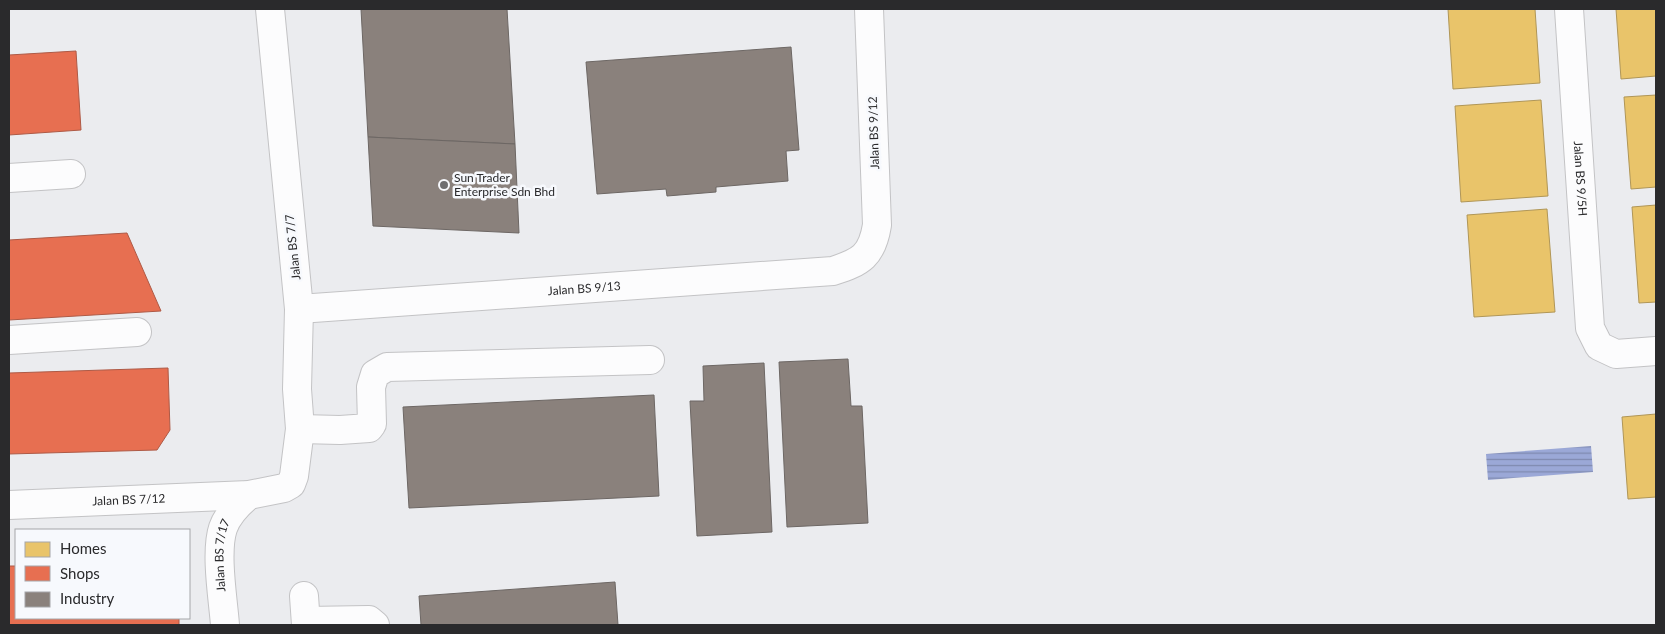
<svg xmlns="http://www.w3.org/2000/svg" width="1665" height="634" viewBox="0 0 1665 634" font-family="Lato,sans-serif">
  <style>
    .water { fill: url(#water-rules) }
    .homes { fill: #e9c46a; stroke: #b09657 }
    .shops { fill: #e76f51; stroke: #ae5a46 }
    .industry { fill: #8a817c; stroke: #6d6764 }
    .lines { fill: none; stroke-linecap: round; stroke-linejoin: round }
    .minor-casing { stroke: #c3c3c5; stroke-width: 30 }
    .minor { stroke: #fcfcfd; stroke-width: 28 }
    .poi-dot { fill: #6e6e70; stroke: #f7f9fd; stroke-width: 2 }
    .labels { text-anchor: middle; stroke-width: 5; stroke-linejoin: round; paint-order: stroke }
    .street-label { font-size: 12px; fill: #2a2a2c; stroke: #f7f9fd }
    .poi-label { font-size: 12px; fill: #2a2a2c; stroke: #f7f9fd; text-anchor: start }
  </style>
  <defs>
    <pattern id="water-rules" width="6" height="5" patternUnits="userSpaceOnUse" patternTransform="scale(1.25)"><rect width="6" height="5" fill="#9ba8d7"/><path d="M0 2.5h6" fill="none" stroke="#7f89af"/></pattern>
  </defs>
  <rect width="100%" height="100%" fill="#ebecef"/>
  <path class="water" d="M1591 446 1593 472 1488 480 1486 454Z"/>
  <g class="homes">
    <path d="M1448 9H1535L1540 83 1453 89Z"/>
    <path d="M1616 9H1656V76L1621 79Z"/>
    <path d="M1656 95V187L1631 189 1624 97Z"/>
    <path d="M1541 100 1548 196 1461 202 1455 106Z"/>
    <path d="M1656 205V302L1639 303 1632 207Z"/>
    <path d="M1547 209 1555 312 1474 317 1467 215Z"/>
    <path d="M1656 414V497L1628 499 1622 417Z"/>
  </g>
  <g class="shops">
    <path d="M76 51 81 130 9 135V55Z"/>
    <path d="M127 233 161 311 9 320V240Z"/>
    <path d="M168 368 170 430 157 450 9 454V373Z"/>
    <path d="M9 566H16V618H179V625H9Z"/>
  </g>
  <g class="industry">
    <path d="M361 9H507L515 144 368 137Z"/>
    <path d="M791 47 799 150 786 151 788 181 716 187V192L667 196 666 189 597 194 586 62Z"/>
    <path d="M368 137 515 144 519 233 373 226Z"/>
    <path d="M848 359 851 406H862L868 523 787 527 779 362Z"/>
    <path d="M764 363 772 532 697 536 690 401H704L703 366Z"/>
    <path d="M654 395 659 496 409 508 403 407Z"/>
    <path d="M615 582 618 625H421L419 596Z"/>
  </g>
  <g class="lines">
    <defs>
      <g id="minor">
        <path id="s1" d="M1569 9 1590 328 1599 346 1616 354 1656 351"/>
        <path d="M9 178 71 174"/>
        <path id="s2" d="M299 309 833 271C861 262 872 256 877 225L869 9"/>
        <path d="M9 340 137 332"/>
        <path d="M300 429 340 430 369 428 372 424 371 387 375 374 387 367 650 360"/>
        <path id="s3" d="M9 505 249 495 284 488 291 484 294 476 300 429 297 389 299 309 270 9"/>
        <path d="M304 596 306 625"/>
        <path d="M306 621 369 620 375 625"/>
        <path id="s4" d="M225 625C223 599 215 552 223 528 228 514 238 504 249 495"/>
      </g>
    </defs>
    <use href="#minor" class="minor-casing"/>
    <use href="#minor" class="minor"/>
  </g>
  <circle class="poi-dot" cx="444" cy="185" r="5"/>
  <g class="labels">
    <g class="street-label">
      <text transform="translate(874 133) rotate(-92)" y="4">Jalan BS 9/12</text>
      <text dy="4" stroke="none"><textPath href="#s1" startOffset="170">Jalan BS 9/5H</textPath></text>
      <text transform="translate(293 247) rotate(-96)" y="4">Jalan BS 7/7</text>
      <text dy="4" stroke="none"><textPath href="#s2" startOffset="286">Jalan BS 9/13</textPath></text>
      <text dy="4" stroke="none"><textPath href="#s3" startOffset="120">Jalan BS 7/12</textPath></text>
      <text dy="4" stroke="none"><textPath href="#s4" startOffset="70">Jalan BS 7/17</textPath></text>
    </g>
    <g class="poi-label">
      <text x="454" y="182">Sun Trader<tspan x="454" dy="14">Enterprise Sdn Bhd</tspan></text>
    </g>
  </g>
  <rect width="1665" height="634" fill="none" stroke="#2a2a2c" stroke-width="20"/>
  <rect x="15" y="529" width="175" height="90" fill="#f7f9fd" stroke="#a5a6a9"/>
  <rect x="25" y="542" width="25" height="15" fill="#e9c46a" stroke="#a5a6a9"/>
  <text x="60" y="554" font-size="15" fill="#2a2a2c">Homes</text>
  <rect x="25" y="566" width="25" height="15" fill="#e76f51" stroke="#a5a6a9"/>
  <text x="60" y="579" font-size="15" fill="#2a2a2c">Shops</text>
  <rect x="25" y="592" width="25" height="15" fill="#8a817c" stroke="#a5a6a9"/>
  <text x="60" y="604" font-size="15" fill="#2a2a2c">Industry</text>
</svg>
